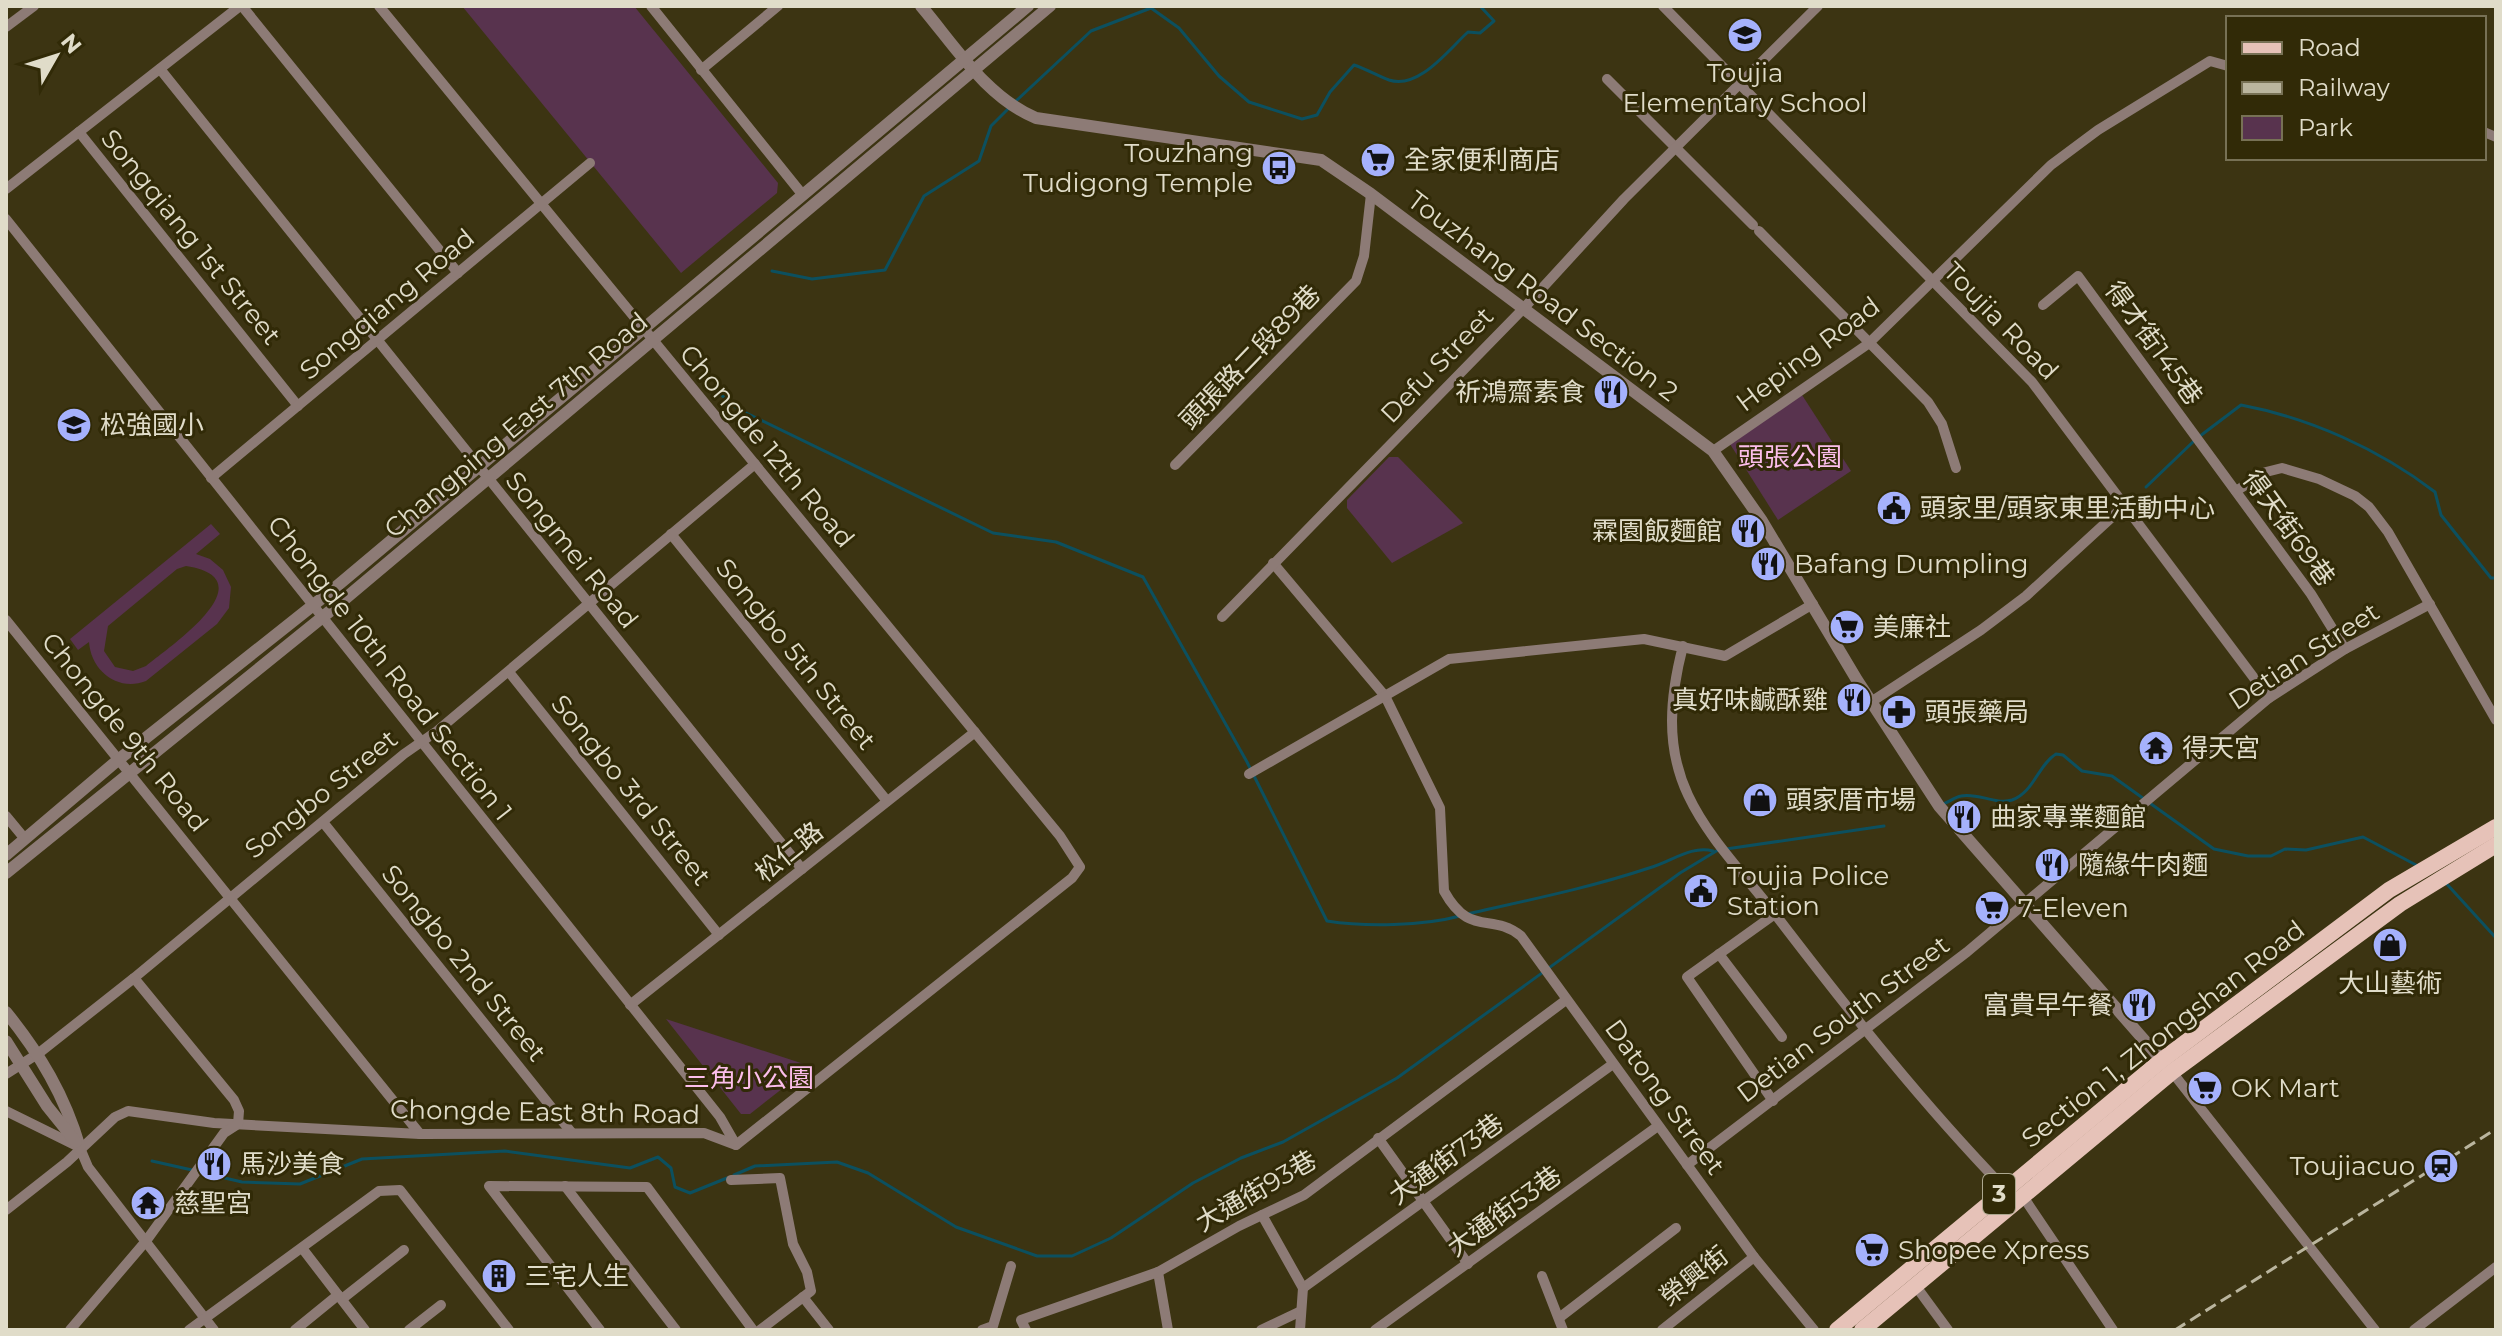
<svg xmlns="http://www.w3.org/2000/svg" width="2502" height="1336" viewBox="0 0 2502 1336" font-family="Montserrat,'Noto Sans TC',sans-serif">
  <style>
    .green { fill: #58334e; fill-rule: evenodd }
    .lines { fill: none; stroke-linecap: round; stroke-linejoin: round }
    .stream { stroke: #0c505f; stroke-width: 3 }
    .minor { stroke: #8d7b76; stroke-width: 10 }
    .tertiary { stroke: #8d7b76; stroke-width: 12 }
    .primary { stroke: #e6c2b8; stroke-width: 16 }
    .rail { stroke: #bab59e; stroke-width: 3; stroke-dasharray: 12 6; stroke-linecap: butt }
    .labels { text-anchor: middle; stroke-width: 6; stroke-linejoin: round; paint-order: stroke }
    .shield { fill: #312a07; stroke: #aca78f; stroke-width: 2 }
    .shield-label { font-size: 24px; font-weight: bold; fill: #e0dcc9 }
    .poi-label { font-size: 26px; fill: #e0dcc9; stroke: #312a07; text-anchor: start }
    .street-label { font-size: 26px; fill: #e0dcc9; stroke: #312a07 }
    .park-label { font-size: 26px; fill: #fcbeeb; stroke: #312a07 }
  </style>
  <rect width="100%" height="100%" fill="#3c3412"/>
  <g class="green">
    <path d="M462 6H634L778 183 777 193 681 273Z"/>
    <path d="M1802 395 1851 471 1778 520 1730 444Z"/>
    <path d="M1389 457H1398L1463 523 1392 563 1347 508V500Z"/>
    <path d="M211 524 220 534 196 554 210 559 223 570 231 587 229 608 217 624 146 681C118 692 91 671 89 642L78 650 70 639ZM186 566C270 579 168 648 146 666L133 671 115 667 104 651 108 626 177 569Z"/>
    <path d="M666 1019 810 1066V1067L750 1114H741Z"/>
  </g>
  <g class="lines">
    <g class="stream">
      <path d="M1016 101 1091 31 1151 8 1179 28 1219 76 1249 102 1302 119 1317 115 1330 92 1354 65C1366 69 1378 76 1389 80 1419 90 1449 49 1468 32L1480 33 1494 21 1480 6"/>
      <path d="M772 271 812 279 885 270 924 196 979 161 991 126 1011 106"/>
      <path d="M719 393 738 409 993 533 1056 542 1143 577 1247 762 1327 921C1365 927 1423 926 1460 916"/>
      <path d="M2200 436 2241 405C2310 418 2379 449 2435 492L2441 515 2491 578H2496"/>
      <path d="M2146 487 2194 441"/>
      <path d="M1943 804C1949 802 1955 797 1961 796 1977 792 1995 805 2012 800 2034 792 2038 765 2056 754L2063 755 2082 771 2112 776 2214 849 2248 856H2271L2285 849 2306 850 2363 837 2418 866"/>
      <path d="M1726 849 1884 826"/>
      <path d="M2445 882 2496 938"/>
      <path d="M1467 914C1529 900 1589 888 1649 868 1671 862 1691 845 1713 851"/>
      <path d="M152 1161 192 1170"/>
      <path d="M199 1172 242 1182 300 1184 362 1159 505 1151 630 1168 658 1157 671 1168 675 1187 690 1193 727 1178"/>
      <path d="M734 1175 755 1166 837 1162 868 1173 956 1227 1037 1256H1072L1111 1238 1193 1183 1241 1158 1283 1142 1397 1078 1680 873 1718 850"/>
    </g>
    <g class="minor">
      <path d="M242 6 458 273"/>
      <path d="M651 6 802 194"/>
      <path d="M1663 6 2032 382 2269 698"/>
      <path d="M6 27 34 6"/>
      <path d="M160 69 802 869"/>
      <path d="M701 70 778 6"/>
      <path d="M1607 79 1753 225"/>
      <path d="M79 132 298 406"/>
      <path d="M2484 132 2496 137"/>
      <path d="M6 189 240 6"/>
      <path d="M6 219 720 1117 736 1145"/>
      <path d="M1759 231 1928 402 1942 424 1956 468"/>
      <path d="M2043 305 2078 276 2311 594 2345 649"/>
      <path d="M1713 451 1868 344 2051 165 2098 130 2210 61 2228 66"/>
      <path d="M1175 465 1356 281 1364 256 1371 194"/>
      <path d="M211 478 590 163"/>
      <path d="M2236 491 2266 472 2282 468 2319 479 2355 496 2369 507 2388 532 2496 720"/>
      <path d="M671 534 887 801"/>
      <path d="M1273 563 1385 696 1440 808 1444 891C1470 938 1491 912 1521 936L1754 1257 1814 1330"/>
      <path d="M1222 617 1523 309 1624 199 1818 6"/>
      <path d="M6 620 420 1134"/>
      <path d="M1683 646C1670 696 1665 746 1688 795 1709 840 1748 878 1778 918 1850 1012 1922 1103 2005 1189"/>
      <path d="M509 672 719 935"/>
      <path d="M1871 702 1981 630 2026 596 2124 506"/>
      <path d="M1249 774 1449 659 1644 639 1725 656 1813 604"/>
      <path d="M6 816 25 839"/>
      <path d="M323 822 572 1133"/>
      <path d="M1719 954 1782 1037"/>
      <path d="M630 1005 975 732"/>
      <path d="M2172 1072 2375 1330"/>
      <path d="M6 1074 39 1053 134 978 404 754 437 731 755 464"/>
      <path d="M1773 1101 1687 977 1775 914"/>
      <path d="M6 1111 79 1147"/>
      <path d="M1378 1138 1468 1264"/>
      <path d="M80 1148 88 1167 214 1330"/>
      <path d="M1687 1165 1967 952 2269 698 2345 649 2430 604"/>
      <path d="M731 1180 780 1178 793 1244 807 1272 811 1291 760 1330"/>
      <path d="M565 1186 676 1330"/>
      <path d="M2022 1195 2113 1330"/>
      <path d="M6 1210 67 1162 115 1117 128 1111 214 1123 420 1134 704 1133 736 1145 1072 878 1080 867 1060 836 379 6"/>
      <path d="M1262 1215 1303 1288"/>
      <path d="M302 1248 365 1330"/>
      <path d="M1158 1272 1168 1330"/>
      <path d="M1542 1276 1563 1330"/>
      <path d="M1915 1285 1948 1330"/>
      <path d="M1303 1288 1613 1064"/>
      <path d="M803 1297 829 1330"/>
      <path d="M342 1299 404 1250"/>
      <path d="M1559 1318 1676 1228"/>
      <path d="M70 1330 146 1241 224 1133 238 1124 239 1111 234 1100 134 978"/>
      <path d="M189 1330 379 1191 400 1190 509 1330"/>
      <path d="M295 1330 338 1295"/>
      <path d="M409 1330 441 1305"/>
      <path d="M600 1330 489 1186 647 1187 753 1330"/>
      <path d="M982 1330 993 1326 1011 1266"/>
      <path d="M1026 1330 1021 1320 1158 1272 1239 1226 1304 1195 1566 1000"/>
      <path d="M1261 1330 1299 1312"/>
      <path d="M1300 1330 1303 1288"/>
      <path d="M1375 1330 1658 1126"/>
      <path d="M1662 1330 1754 1257"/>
      <path d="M2414 1330 2496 1267"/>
    </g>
    <g class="tertiary">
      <path d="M921 6C955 46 986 97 1036 118L1321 160 1371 194 1713 451 1762 521 1857 680 1939 806 2166 1065"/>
      <path d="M6 855 118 760 331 591 1028 6"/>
      <path d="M6 873 340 603 1050 6"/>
      <path d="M6 1012C40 1054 65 1096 80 1148"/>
      <path d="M6 1041 47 1106 76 1142"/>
    </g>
    <g class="primary">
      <path d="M1837 1330 2162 1060 2389 890 2496 827"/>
      <path d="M1862 1330 2172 1072 2400 904 2496 845"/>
    </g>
    <path class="rail" d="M2175 1330 2496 1129"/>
  </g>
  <defs>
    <symbol id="school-disc" viewBox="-11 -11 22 22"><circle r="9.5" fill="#a5b1fc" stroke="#312a07"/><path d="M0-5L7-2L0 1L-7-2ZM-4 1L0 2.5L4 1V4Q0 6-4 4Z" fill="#111"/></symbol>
    <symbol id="supermarket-disc" viewBox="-11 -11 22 22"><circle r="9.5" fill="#a5b1fc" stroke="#312a07"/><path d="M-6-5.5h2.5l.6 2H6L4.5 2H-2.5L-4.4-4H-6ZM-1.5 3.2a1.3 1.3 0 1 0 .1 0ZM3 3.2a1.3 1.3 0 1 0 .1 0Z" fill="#111"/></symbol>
    <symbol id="bus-disc" viewBox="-11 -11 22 22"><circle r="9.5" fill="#a5b1fc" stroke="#312a07"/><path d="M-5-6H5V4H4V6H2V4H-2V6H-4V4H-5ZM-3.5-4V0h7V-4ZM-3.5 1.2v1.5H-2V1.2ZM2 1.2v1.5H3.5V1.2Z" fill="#111"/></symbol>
    <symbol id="restaurant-disc" viewBox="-11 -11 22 22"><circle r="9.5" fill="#a5b1fc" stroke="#312a07"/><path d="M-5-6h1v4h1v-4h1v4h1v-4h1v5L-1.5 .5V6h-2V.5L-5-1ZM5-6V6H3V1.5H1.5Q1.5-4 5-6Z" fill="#111"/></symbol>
    <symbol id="civic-disc" viewBox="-11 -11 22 22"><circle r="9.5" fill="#a5b1fc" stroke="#312a07"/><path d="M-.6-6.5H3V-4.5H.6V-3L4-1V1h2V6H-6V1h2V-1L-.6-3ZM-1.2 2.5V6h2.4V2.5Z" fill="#111"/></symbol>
    <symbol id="pharmacy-disc" viewBox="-11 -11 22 22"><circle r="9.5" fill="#a5b1fc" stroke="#312a07"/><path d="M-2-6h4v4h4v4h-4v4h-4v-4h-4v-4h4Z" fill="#111"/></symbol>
    <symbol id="temple-disc" viewBox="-11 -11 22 22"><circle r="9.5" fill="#a5b1fc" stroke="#312a07"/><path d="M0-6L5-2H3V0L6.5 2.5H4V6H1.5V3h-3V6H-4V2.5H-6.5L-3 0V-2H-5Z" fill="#111"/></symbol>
    <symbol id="shop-disc" viewBox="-11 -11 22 22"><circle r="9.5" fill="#a5b1fc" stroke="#312a07"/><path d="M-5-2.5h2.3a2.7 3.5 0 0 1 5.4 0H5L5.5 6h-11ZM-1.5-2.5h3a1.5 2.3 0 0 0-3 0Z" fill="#111"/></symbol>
    <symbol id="station-disc" viewBox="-11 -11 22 22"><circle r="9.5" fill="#a5b1fc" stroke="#312a07"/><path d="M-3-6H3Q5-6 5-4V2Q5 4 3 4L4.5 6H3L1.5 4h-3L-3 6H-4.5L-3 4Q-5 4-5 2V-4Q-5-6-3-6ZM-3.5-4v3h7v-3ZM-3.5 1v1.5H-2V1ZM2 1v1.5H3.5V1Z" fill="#111"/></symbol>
    <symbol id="building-disc" viewBox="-11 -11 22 22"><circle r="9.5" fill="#a5b1fc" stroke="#312a07"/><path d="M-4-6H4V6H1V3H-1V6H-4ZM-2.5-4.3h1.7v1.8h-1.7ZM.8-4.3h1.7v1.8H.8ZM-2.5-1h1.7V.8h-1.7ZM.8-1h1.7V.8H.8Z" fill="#111"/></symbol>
  </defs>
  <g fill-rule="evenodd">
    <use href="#school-disc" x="1725" y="15" width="40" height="40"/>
    <use href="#supermarket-disc" x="1358" y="140" width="40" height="40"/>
    <use href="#bus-disc" x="1259" y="148" width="40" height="40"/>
    <use href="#restaurant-disc" x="1591" y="372" width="40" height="40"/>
    <use href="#school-disc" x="54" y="405" width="40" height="40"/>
    <use href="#civic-disc" x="1874" y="488" width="40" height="40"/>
    <use href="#restaurant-disc" x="1728" y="511" width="40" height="40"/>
    <use href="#restaurant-disc" x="1748" y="544" width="40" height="40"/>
    <use href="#supermarket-disc" x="1827" y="607" width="40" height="40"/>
    <use href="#restaurant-disc" x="1834" y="680" width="40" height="40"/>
    <use href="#pharmacy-disc" x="1879" y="692" width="40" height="40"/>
    <use href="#temple-disc" x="2136" y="728" width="40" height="40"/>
    <use href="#shop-disc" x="1740" y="780" width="40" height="40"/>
    <use href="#restaurant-disc" x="1944" y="797" width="40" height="40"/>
    <use href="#restaurant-disc" x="2032" y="845" width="40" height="40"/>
    <use href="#civic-disc" x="1681" y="871" width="40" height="40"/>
    <use href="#supermarket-disc" x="1972" y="888" width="40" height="40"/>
    <use href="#shop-disc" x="2370" y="925" width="40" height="40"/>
    <use href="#restaurant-disc" x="2119" y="985" width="40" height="40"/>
    <use href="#supermarket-disc" x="2185" y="1068" width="40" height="40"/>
    <use href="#restaurant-disc" x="194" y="1144" width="40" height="40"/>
    <use href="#station-disc" x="2421" y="1146" width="40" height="40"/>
    <use href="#temple-disc" x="128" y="1183" width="40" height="40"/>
    <use href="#supermarket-disc" x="1852" y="1230" width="40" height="40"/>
    <use href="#building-disc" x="479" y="1256" width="40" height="40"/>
  </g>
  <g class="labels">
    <rect class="shield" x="1983" y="1174" width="32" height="40" rx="6"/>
    <g class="shield-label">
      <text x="1999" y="1202">3</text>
    </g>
    <g class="poi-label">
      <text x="1745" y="82" text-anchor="middle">Toujia<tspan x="1745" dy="30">Elementary School</tspan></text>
      <text x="1253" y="162" text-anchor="end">Touzhang<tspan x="1253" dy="30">Tudigong Temple</tspan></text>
      <text x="1404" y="169">全家便利商店</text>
      <text x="1585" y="401" text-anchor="end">祈鴻齋素食</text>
      <text x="100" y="434">松強國小</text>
      <text x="1920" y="517">頭家里/頭家東里活動中心</text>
      <text x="1722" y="540" text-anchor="end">霖園飯麵館</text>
      <text x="1794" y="573">Bafang Dumpling</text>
      <text x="1873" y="636">美廉社</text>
      <text x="1828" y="709" text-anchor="end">真好味鹹酥雞</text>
      <text x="1925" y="721">頭張藥局</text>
      <text x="2182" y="757">得天宮</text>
      <text x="1786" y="809">頭家厝市場</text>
      <text x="1990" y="826">曲家專業麵館</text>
      <text x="2078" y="874">隨緣牛肉麵</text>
      <text x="1727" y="885">Toujia Police<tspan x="1727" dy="30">Station</tspan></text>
      <text x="2018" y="917">7-Eleven</text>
      <text x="2390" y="992" text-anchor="middle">大山藝術</text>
      <text x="2113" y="1014" text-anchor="end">富貴早午餐</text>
      <text x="2231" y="1097">OK Mart</text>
      <text x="240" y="1173">馬沙美食</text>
      <text x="2415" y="1175" text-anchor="end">Toujiacuo</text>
      <text x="174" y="1212">慈聖宮</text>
      <text x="1898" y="1259">Shopee Xpress</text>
      <text x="525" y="1285">三宅人生</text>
    </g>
    <g class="street-label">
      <text transform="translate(191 237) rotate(51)" y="9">Songqiang 1st Street</text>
      <text transform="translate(1543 296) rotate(37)" y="9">Touzhang Road Section 2</text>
      <text transform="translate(387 304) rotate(-40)" y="9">Songqiang Road</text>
      <text transform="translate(2001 321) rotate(46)" y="9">Toujia Road</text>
      <text transform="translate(2154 343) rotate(54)" y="9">得才街145巷</text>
      <text transform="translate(1808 354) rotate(-37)" y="9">Heping Road</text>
      <text transform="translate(1250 357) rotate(-46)" y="9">頭張路二段89巷</text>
      <text transform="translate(1437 365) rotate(-46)" y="9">Defu Street</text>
      <text transform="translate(516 425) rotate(-40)" y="9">Changping East 7th Road</text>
      <text transform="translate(767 446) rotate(50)" y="9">Chongde 12th Road</text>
      <text transform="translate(2289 528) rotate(54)" y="9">得天街69巷</text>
      <text transform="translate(572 550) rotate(51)" y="9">Songmei Road</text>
      <text transform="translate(796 654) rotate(51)" y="9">Songbo 5th Street</text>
      <text transform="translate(2304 656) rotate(-33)" y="9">Detian Street</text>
      <text transform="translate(390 668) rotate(52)" y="9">Chongde 10th Road Section 1</text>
      <text transform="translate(125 732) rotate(51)" y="9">Chongde 9th Road</text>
      <text transform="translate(631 790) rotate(51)" y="9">Songbo 3rd Street</text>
      <text transform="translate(321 794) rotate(-39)" y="9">Songbo Street</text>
      <text transform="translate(789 852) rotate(-39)" y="9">松仁路</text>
      <text transform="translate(464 963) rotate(51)" y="9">Songbo 2nd Street</text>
      <text transform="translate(1843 1019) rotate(-37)" y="9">Detian South Street</text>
      <text transform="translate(2163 1034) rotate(-38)" y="9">Section 1, Zhongshan Road</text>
      <text transform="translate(1665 1097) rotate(54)" y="9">Datong Street</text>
      <text transform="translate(545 1112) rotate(1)" y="9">Chongde East 8th Road</text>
      <text transform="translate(1446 1159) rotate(-36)" y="9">大通街73巷</text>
      <text transform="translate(1256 1191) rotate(-30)" y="9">大通街93巷</text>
      <text transform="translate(1504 1211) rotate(-36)" y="9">大通街53巷</text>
      <text transform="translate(1694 1276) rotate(-38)" y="9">榮興街</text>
    </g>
    <g class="park-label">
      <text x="1790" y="466">頭張公園</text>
      <text x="749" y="1087">三角小公園</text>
    </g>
  </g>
  <rect width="2502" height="1336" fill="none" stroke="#e0dcc9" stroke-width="16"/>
  <rect x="2226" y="16" width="260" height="144" fill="#312a07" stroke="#777155" stroke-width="2"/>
  <rect x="2242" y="42" width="40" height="12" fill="#e6c2b8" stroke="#777155" stroke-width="2"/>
  <text x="2298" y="56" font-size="24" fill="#e0dcc9">Road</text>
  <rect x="2242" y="82" width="40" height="12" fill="#bab59e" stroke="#777155" stroke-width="2"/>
  <text x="2298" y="96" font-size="24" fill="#e0dcc9">Railway</text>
  <rect x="2242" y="116" width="40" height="24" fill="#58334e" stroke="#777155" stroke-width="2"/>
  <text x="2298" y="136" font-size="24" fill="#e0dcc9">Park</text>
  <g transform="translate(56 56) rotate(51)" stroke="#312a07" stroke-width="6" paint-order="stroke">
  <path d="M0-6L14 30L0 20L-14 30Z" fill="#e0dcc9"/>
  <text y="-12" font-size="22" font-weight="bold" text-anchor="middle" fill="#e0dcc9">N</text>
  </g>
</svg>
